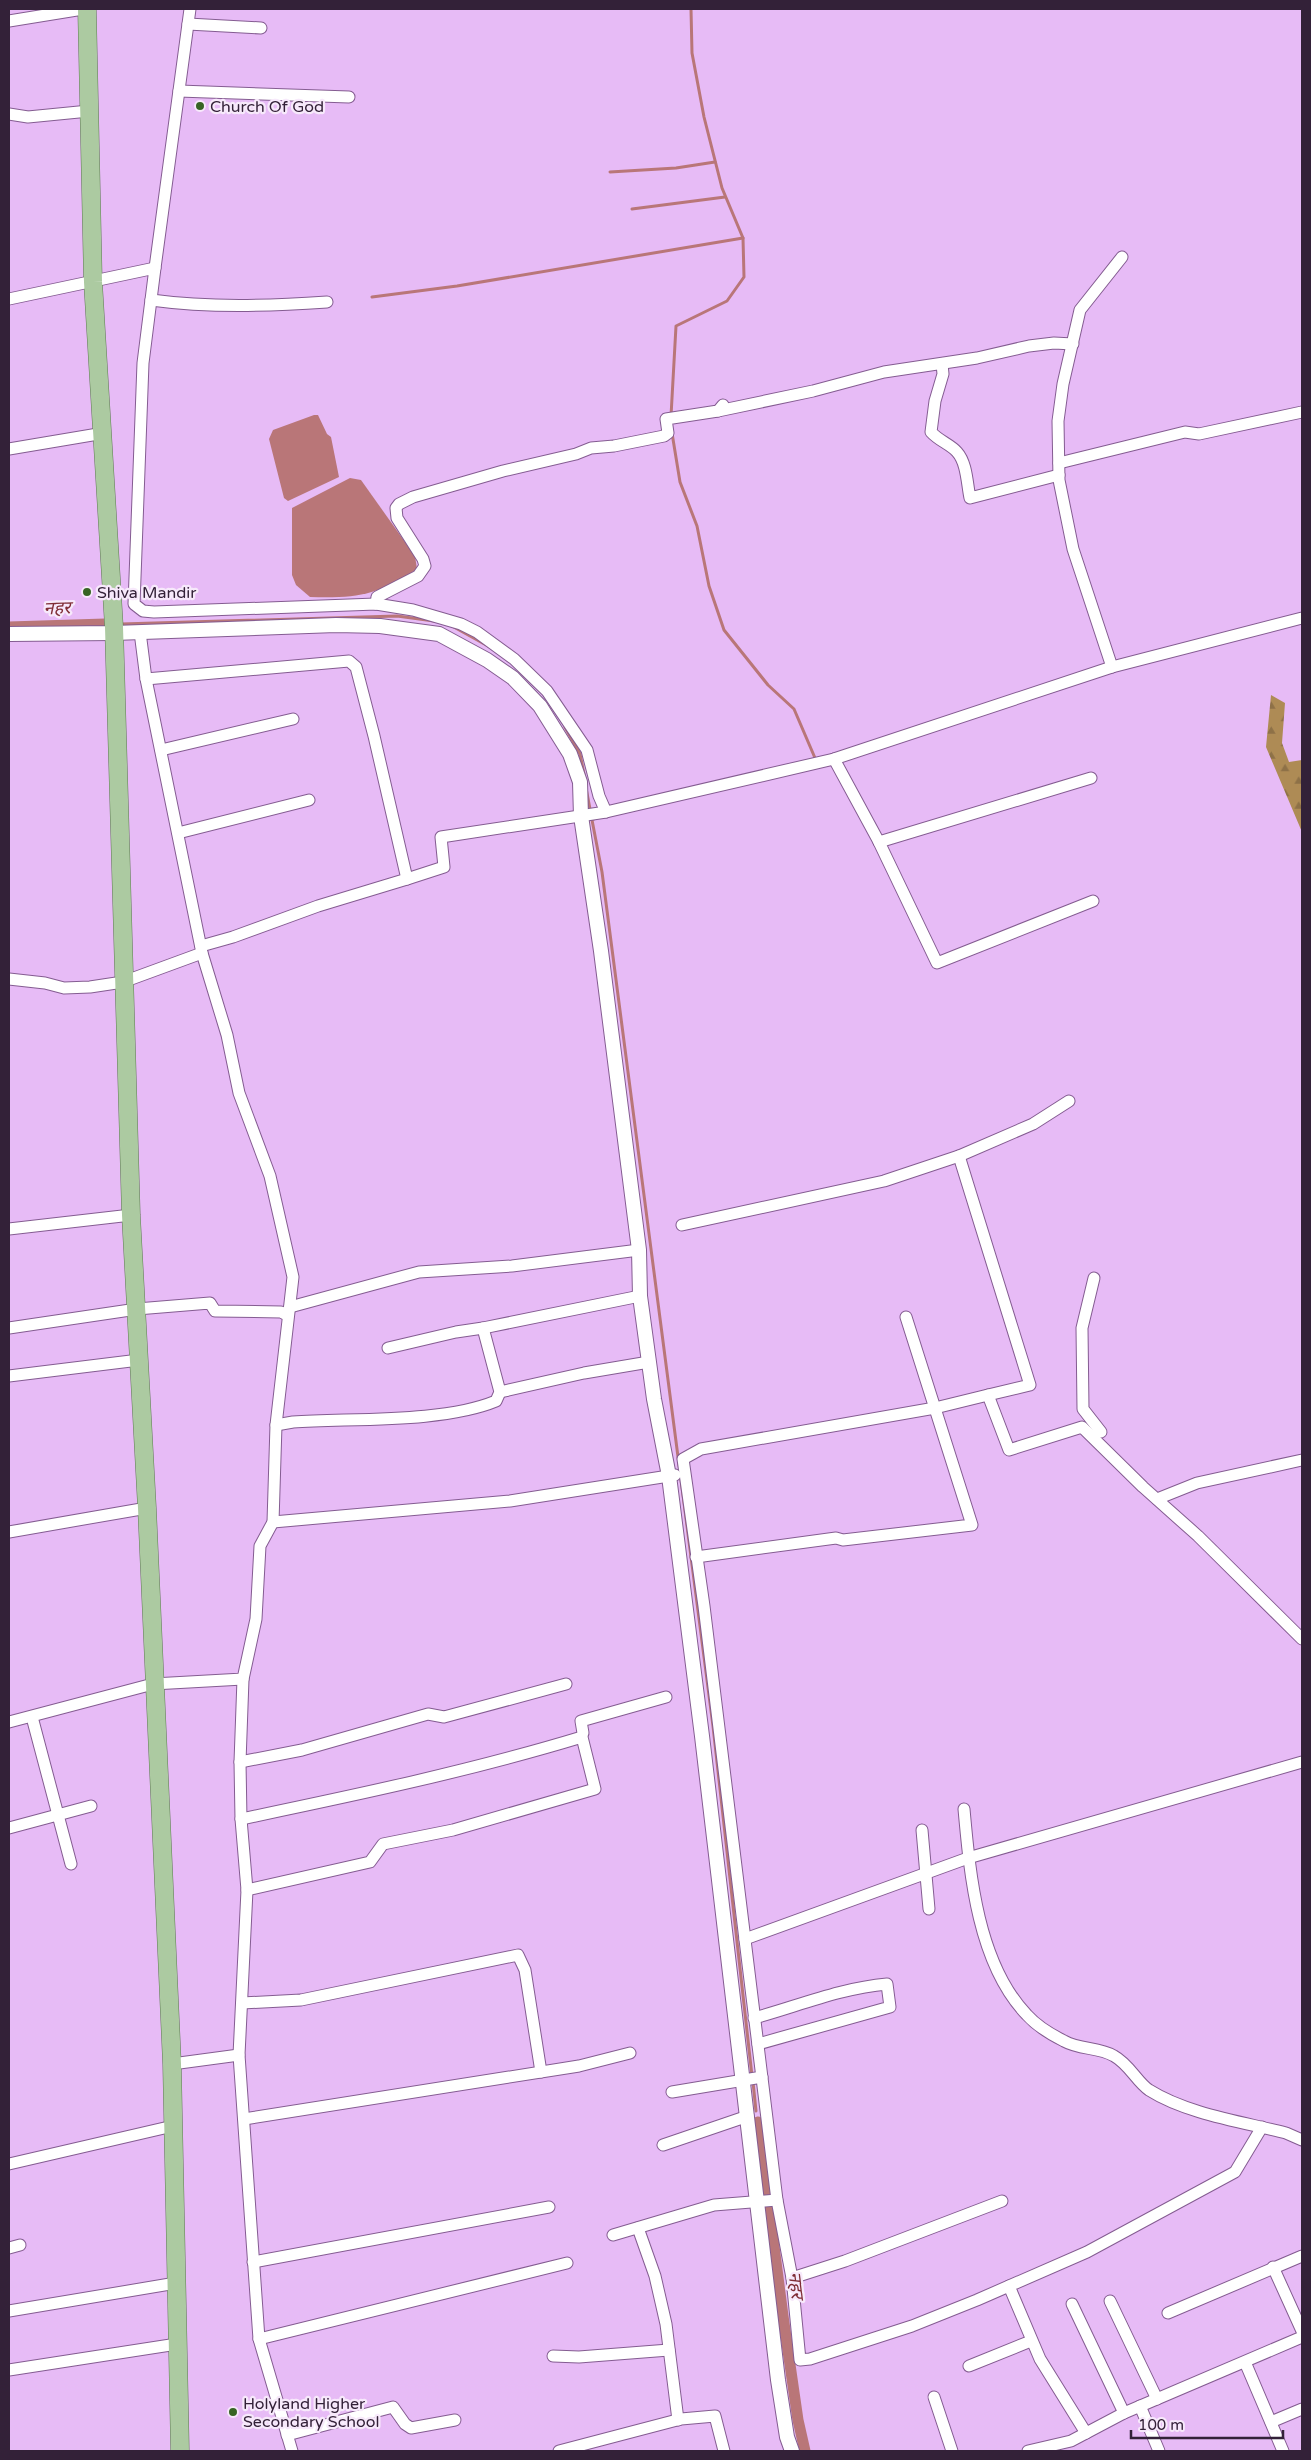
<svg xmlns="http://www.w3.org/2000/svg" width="1311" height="2460" viewBox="0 0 1311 2460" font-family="'Varela Round','Noto Sans Devanagari',sans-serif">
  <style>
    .forest { fill: url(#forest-firs) }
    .water { fill: #b97678 }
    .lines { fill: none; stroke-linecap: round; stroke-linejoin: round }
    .stream { stroke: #b97678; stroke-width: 3 }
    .canal { stroke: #b97678; stroke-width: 11 }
    .minor-casing { stroke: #845c91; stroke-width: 13 }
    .tertiary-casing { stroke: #845c91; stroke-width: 16 }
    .primary-casing { stroke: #5e7854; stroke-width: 19 }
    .minor { stroke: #fff; stroke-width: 11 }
    .tertiary { stroke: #fff; stroke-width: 14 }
    .primary { stroke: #accaa1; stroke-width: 18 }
    .poi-dot { fill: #376424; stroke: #f7e9fb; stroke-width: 2 }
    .labels { text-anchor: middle; stroke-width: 4.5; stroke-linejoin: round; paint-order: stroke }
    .poi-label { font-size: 16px; fill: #332138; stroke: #f7e9fb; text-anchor: start }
    .water-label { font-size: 18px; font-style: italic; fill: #7f2d35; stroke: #f7e9fb }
  </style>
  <defs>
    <pattern id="forest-firs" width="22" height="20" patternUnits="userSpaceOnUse" patternTransform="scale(1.25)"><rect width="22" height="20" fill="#ae8b55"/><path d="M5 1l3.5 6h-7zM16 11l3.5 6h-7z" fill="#8e7147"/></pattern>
  </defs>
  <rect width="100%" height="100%" fill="#e7bbf6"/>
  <path class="forest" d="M1271 695 1285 703 1282 743 1289 762 1302 760V832L1266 747Z"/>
  <g class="water">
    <path d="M314 415H318L327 434 331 437 339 477 288 501 284 498 269 439 273 430Z"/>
    <path d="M350 478 361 480 415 556 417 569C376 596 358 598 310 597L296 585 292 575V508Z"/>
  </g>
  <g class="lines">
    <g class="stream">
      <path d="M610 172 676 168 715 162"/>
      <path d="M632 209 725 197"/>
      <path d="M372 297 457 286 743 238"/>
      <path d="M671 416 676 326 727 301 744 277 743 238 722 188 704 117 692 53 691 9"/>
      <path d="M672 433 680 482 697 526 709 586 724 630 768 685 794 709 815 758"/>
      <path d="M121 624 397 616 434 621"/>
      <path d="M452 626 488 646"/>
      <path d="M565 727 580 754 584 774"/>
      <path d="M586 788 590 809"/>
      <path d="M594 819 592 820 602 872 713 1726 752 2076"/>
      <path d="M753 2082 756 2111"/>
    </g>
    <g class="canal">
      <path d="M9 627 105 624"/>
      <path d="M758 2122 783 2316 798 2420 805 2451"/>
    </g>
    <defs>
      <g id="minor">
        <path d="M9 21 83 9"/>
        <path d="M188 24 261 28"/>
        <path d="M179 91 349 97"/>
        <path d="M9 114 28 117 89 111"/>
        <path d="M155 268 190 9"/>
        <path d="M9 299 155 268 143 363 134 604 143 611 154 612 376 604 413 610 461 624 477 632 514 659 547 691 587 750 599 796 606 812"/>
        <path d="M151 300C210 308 268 306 327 302"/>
        <path d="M942 364 943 374 935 401 931 432C939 441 950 444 957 452 967 463 967 484 970 498L1059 475"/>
        <path d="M718 411 813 391 884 372 977 358 1029 346 1054 343 1073 344"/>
        <path d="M9 449 104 433"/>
        <path d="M1059 463 1185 432 1199 434 1302 412"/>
        <path d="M376 604 377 597 418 576 425 566 423 559 397 518 396 508 399 504 413 497 503 471 576 454 591 448 614 446 664 436 668 433 666 419 718 411 723 405"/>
        <path d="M1112 667 1073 549 1059 480 1058 421 1063 384 1080 310 1122 257"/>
        <path d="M146 679 349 661 356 667 374 736 407 879 318 906 233 937 201 946"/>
        <path d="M161 750 293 719"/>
        <path d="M834 759 879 842 937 963 1093 901"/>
        <path d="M178 833 309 800"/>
        <path d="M879 842 1091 778"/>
        <path d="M407 879 444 867 441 837 606 812 834 759 1112 667 1302 618"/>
        <path d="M9 979 45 983 64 988 90 987 123 982 202 953"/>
        <path d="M959 1156 1030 1385 988 1395"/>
        <path d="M682 1225 884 1181 959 1156 1033 1124 1069 1101"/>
        <path d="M9 1229 131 1215"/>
        <path d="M1094 1278 1082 1328 1083 1409 1101 1432"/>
        <path d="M290 1307 419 1272 512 1266 639 1250"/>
        <path d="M9 1328 137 1309 210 1303 215 1311 281 1312 287 1315"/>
        <path d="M483 1328 640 1296"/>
        <path d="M9 1376 139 1360"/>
        <path d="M500 1392 584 1373 649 1362"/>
        <path d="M276 1425 293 1422C352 1418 443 1423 496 1401L500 1392 483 1328 456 1332 388 1348"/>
        <path d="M1157 1499 1197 1483 1302 1460"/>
        <path d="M273 1522 510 1501 675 1475"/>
        <path d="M9 1532 147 1508"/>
        <path d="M696 1557 836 1538 843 1540 972 1525 906 1317"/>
        <path d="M243 1679 240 1762 241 1819 247 1890 239 2055 259 2339 292 2451"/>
        <path d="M32 1717 71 1864"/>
        <path d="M9 1722 153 1684 243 1679 256 1619 260 1546 273 1522 276 1425 293 1277 270 1176 239 1093 227 1035 202 953 146 679 140 632"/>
        <path d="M583 1733 581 1721 666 1697"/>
        <path d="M240 1762 302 1750 428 1714 444 1717 566 1684"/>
        <path d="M964 1809C970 1876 978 1964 1027 2015 1036 2025 1052 2035 1064 2041 1080 2050 1099 2047 1114 2056 1129 2064 1137 2082 1149 2090 1187 2114 1243 2122 1286 2133L1302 2140"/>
        <path d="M241 1819C356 1795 470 1771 582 1737L595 1789 453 1830 383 1844 370 1862 247 1890"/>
        <path d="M9 1828 91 1806"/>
        <path d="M922 1830 929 1909"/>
        <path d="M745 1939 968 1858 1302 1762"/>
        <path d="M242 2003 301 2000 518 1955 525 1970 541 2072"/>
        <path d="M754 2018C798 2006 841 1988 887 1984L890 2007 758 2044"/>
        <path d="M172 2064 239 2055"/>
        <path d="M672 2092 762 2077"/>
        <path d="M244 2119 579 2066 630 2053"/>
        <path d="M1262 2127 1235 2172 1087 2252 977 2300 912 2326 810 2359 800 2360 792 2278 777 2200 704 1606 683 1459 701 1449 935 1408 988 1395 1009 1450 1082 1427 1143 1487 1198 1536 1302 1639"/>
        <path d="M663 2145 748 2116"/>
        <path d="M9 2164 173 2126"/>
        <path d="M638 2228 655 2276 666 2324 678 2420"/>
        <path d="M613 2235 714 2205 777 2200"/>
        <path d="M9 2248 20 2245"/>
        <path d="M253 2262 549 2207"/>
        <path d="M1273 2267 1302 2331"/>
        <path d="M792 2278 845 2261 1002 2201"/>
        <path d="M1009 2286 1040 2359 1086 2433"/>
        <path d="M1110 2301 1157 2399"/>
        <path d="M1072 2304 1124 2413"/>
        <path d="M9 2311 176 2283"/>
        <path d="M1168 2313 1302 2256"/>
        <path d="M259 2339 567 2263"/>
        <path d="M553 2356 579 2357 669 2350"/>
        <path d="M1245 2362 1283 2451"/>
        <path d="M969 2366 1031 2341"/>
        <path d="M9 2370 177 2344"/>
        <path d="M934 2397 952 2451"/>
        <path d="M1140 2406 1159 2451"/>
        <path d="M1271 2422 1302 2409"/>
        <path d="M287 2435 393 2407 405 2424 411 2428 455 2420"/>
        <path d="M559 2451 681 2419 715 2416 724 2451"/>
        <path d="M1028 2451 1071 2441 1124 2413 1302 2337"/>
      </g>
      <path id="tertiary" d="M9 634 114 633 336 625 380 626 439 634 487 660 513 678 540 706 570 754 580 782 581 816 601 951 639 1250 640 1296 654 1399 669 1476 702 1736 778 2380 787 2437 792 2451"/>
      <path id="primary" d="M87 9 93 282 114 627 131 1215 147 1508 172 2064 180 2451"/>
    </defs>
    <use href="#minor" class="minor-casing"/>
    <use href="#tertiary" class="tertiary-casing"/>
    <use href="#primary" class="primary-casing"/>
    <use href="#minor" class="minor"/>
    <use href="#tertiary" class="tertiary"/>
    <use href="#primary" class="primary"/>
  </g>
  <g class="poi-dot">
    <circle cx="200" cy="106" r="5"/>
    <circle cx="87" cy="592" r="5"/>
    <circle cx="233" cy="2412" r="5"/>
  </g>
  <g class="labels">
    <g class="poi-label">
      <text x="210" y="112">Church Of God</text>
      <text x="97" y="598">Shiva Mandir</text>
      <text x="243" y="2409">Holyland Higher<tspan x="243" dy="18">Secondary School</tspan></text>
    </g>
    <g class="water-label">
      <text transform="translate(57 608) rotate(-2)" y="6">नहर</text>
      <text transform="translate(796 2285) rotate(83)" y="6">नहर</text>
    </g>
  </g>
  <rect width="1311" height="2460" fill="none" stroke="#332138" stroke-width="20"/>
  <path d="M1131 2430v8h152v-8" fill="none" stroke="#332138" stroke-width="2.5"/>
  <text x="1138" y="2430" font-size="15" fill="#332138" stroke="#f7e9fb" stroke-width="4" paint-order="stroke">100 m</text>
</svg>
